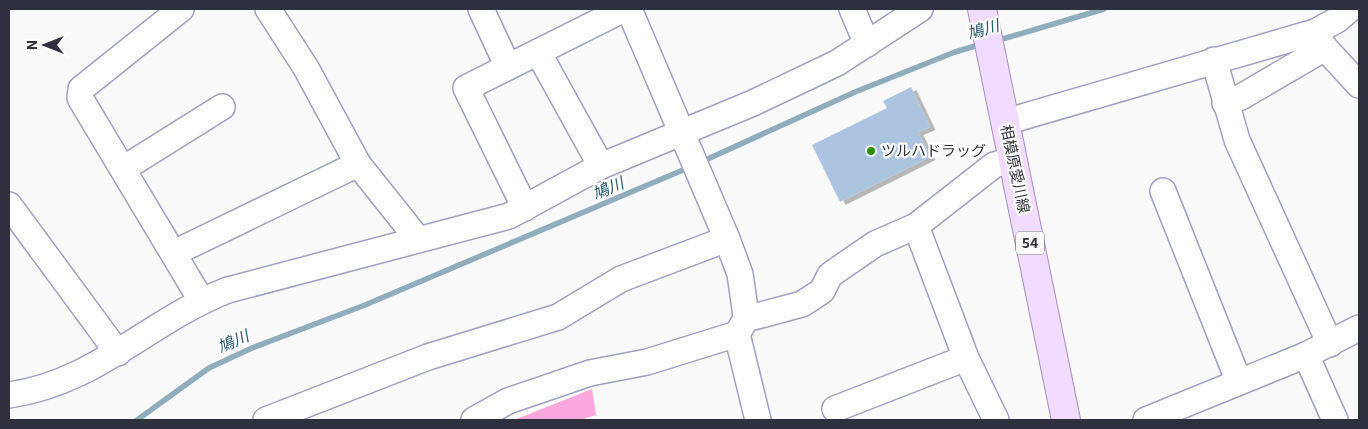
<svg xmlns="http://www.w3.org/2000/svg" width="1368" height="429" viewBox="0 0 1368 429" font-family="Georgia,'Noto Sans JP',serif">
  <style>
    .green { fill: #f9a7dc }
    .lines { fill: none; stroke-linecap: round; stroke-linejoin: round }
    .stream { stroke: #8fadbd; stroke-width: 5.5 }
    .building { fill: #adc4e0; filter: url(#shadow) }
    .minor-casing { stroke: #a0a1c2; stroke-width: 28 }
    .major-casing { stroke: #a790ba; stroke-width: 30 }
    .minor { stroke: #fff; stroke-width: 25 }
    .major { stroke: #f1dbfe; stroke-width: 28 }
    .poi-dot { fill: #2e8d00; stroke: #fff; stroke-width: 2 }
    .labels { text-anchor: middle; stroke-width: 4.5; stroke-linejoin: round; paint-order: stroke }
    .shield { fill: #fff; stroke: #6d6e77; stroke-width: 1 }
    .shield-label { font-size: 14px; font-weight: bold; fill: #2f303d }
    .poi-label { font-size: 15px; fill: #2f303d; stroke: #fff; text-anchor: start }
    .street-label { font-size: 15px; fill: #2f303d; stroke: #fff }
    .water-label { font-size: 16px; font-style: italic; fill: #25576b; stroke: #fff }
  </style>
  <defs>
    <filter id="shadow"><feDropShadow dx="5.5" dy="3" stdDeviation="0" flood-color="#0004"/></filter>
  </defs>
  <rect width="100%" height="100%" fill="#f9f9f9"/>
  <path class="green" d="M592 389 596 415 581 420H514Z"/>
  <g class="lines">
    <g class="stream">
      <path d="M996 41 1104 9"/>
      <path d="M701 162 855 92 955 52 982 44"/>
      <path d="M137 420 209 368 252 348 365 305 690 167"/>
    </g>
  </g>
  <path class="building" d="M911 87 930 127 918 132 930 157 840 202 812 145 887 108 883 101Z"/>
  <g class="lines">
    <defs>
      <g id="minor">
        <path d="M181 9 81 89 80 98 201 300"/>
        <path d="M268 9 306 68 358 164 417 238"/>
        <path d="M481 9 508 67"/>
        <path d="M852 9 867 44"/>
        <path d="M1316 34 1325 48 1359 85"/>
        <path d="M538 52 601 166"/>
        <path d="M1214 60 1237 140 1330 344"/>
        <path d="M1225 103 1241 97 1325 48"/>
        <path d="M1005 122 1315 32 1337 20 1350 9"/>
        <path d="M123 169 222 107"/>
        <path d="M1163 191 1239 382"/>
        <path d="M9 205 118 353"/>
        <path d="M525 208 466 88 624 9"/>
        <path d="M916 226 994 165 1013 160"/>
        <path d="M174 253 358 164"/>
        <path d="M746 319 802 304 822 291 830 275 875 244 916 226 966 358 996 420"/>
        <path d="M737 334 758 420"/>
        <path d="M1306 355 1335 420"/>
        <path d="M9 395C96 383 150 320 228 290L509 216 601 166 753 103 837 63 920 9"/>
        <path d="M835 409 966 358"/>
        <path d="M266 420 428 357 558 317 621 279 727 239"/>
        <path d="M474 420 508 401 590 373 647 362 737 334 746 319 745 309 740 274 727 239 629 9"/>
        <path d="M1146 420 1306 355 1359 328"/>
      </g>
      <path id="major" d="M982 9 1066 420"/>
    </defs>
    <use href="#minor" class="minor-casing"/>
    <use href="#major" class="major-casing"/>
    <use href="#minor" class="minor"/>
    <use href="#major" class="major"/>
  </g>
  <circle class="poi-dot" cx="871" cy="151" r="5"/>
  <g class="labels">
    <rect class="shield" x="1016" y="231.5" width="28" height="23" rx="4"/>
    <g class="shield-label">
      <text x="1030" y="248">54</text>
    </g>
    <g class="poi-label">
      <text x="881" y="156">ツルハドラッグ</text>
    </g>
    <g class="street-label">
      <text transform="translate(1015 169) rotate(78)" y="5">相模原愛川線</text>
    </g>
    <g class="water-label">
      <text transform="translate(983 29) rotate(-16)" y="6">鳩川</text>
      <text transform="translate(608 188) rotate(-23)" y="6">鳩川</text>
      <text transform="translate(233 341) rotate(-24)" y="6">鳩川</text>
    </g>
  </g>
  <rect width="1368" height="429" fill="none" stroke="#2f303d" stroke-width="20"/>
  <g transform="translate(45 45) rotate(270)" stroke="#ffffff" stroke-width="4" paint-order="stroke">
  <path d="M0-4L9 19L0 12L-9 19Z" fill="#2f303d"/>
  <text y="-8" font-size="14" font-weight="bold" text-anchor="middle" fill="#2f303d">N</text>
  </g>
</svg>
